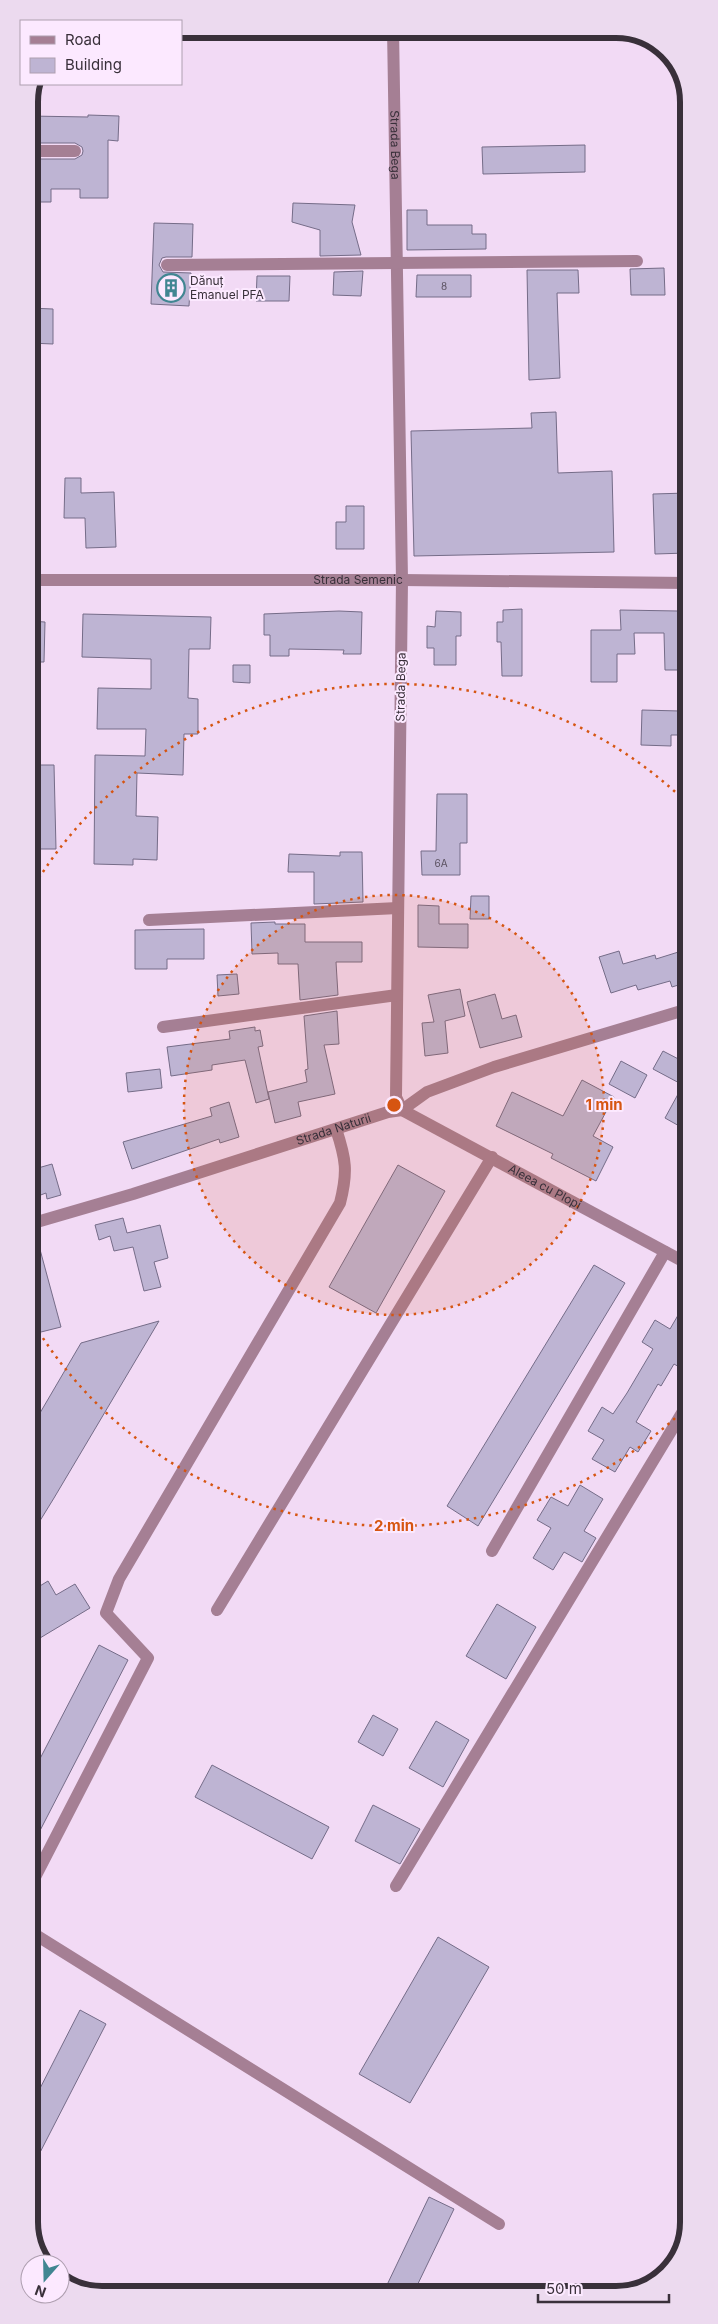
<svg xmlns="http://www.w3.org/2000/svg" width="718" height="2324" viewBox="0 0 718 2324" font-family="Inter,sans-serif">
  <style>
    .building { fill: #beb4d3; stroke: #756c88 }
    .lines { fill: none; stroke-linecap: round; stroke-linejoin: round }
    .minor { stroke: #a57f94; stroke-width: 12 }
    .ring { fill: none; stroke: #d65511; stroke-width: 2.5; stroke-dasharray: 2.5 5 }
    .labels { text-anchor: middle; stroke-width: 4; stroke-linejoin: round; paint-order: stroke }
    .number-label { font-size: 10px; fill: #5a5160 }
    .street-label { font-size: 12px; fill: #39303a; stroke: #fce9ff }
    .poi-label { font-size: 12px; fill: #39303a; stroke: #fce9ff; text-anchor: start }
    .rim { fill: none; stroke: #39303a; stroke-width: 6 }
    .centre { fill: #d65511; stroke: #fce9ff; stroke-width: 2.5 }
    .ring-label { font-size: 15px; text-anchor: middle; font-weight: bold; fill: #d65511; stroke: #fce9ff; stroke-width: 4; stroke-linejoin: round; paint-order: stroke }
  </style>
  <rect width="100%" height="100%" fill="#f2daf5"/>
  <g class="building">
    <path d="M88 115 119 116 118 141 108 140V198H80V189H51V202H32V188H29V159H75L82 155 83 151 82 147 75 143H29V116L88 117Z"/>
    <path d="M585 145V172L483 174 482 147Z"/>
    <path d="M293 203 355 205 352 222 361 255 320 256V230L292 222Z"/>
    <path d="M407 210H427V225H472V234H486V249L407 250Z"/>
    <path d="M154 223 193 224 192 257H166L162 258 159 265 163 272 191 273 189 306 151 304Z"/>
    <path d="M664 268 665 295H631L630 269Z"/>
    <path d="M527 270H578L579 293H557L560 378 529 380Z"/>
    <path d="M363 271 361 296 333 295 334 272Z"/>
    <path d="M417 275H471V297H416Z"/>
    <path d="M257 276H290L289 301H256Z"/>
    <path d="M29 308 53 309V344L29 343Z"/>
    <path d="M556 412 558 473 612 471 614 552 414 556 411 431 532 428 531 413Z"/>
    <path d="M65 478H81V493L114 492 116 547 86 548 85 518H64Z"/>
    <path d="M687 493V553L655 554 653 494Z"/>
    <path d="M346 506H364V549H336V522H346Z"/>
    <path d="M522 609V676H502L501 642H497V622H503V610Z"/>
    <path d="M620 610 678 611 679 670H665L664 633H634L635 654H617V682H591V630H621Z"/>
    <path d="M339 611 362 612 361 654H343L344 650 289 649V656H270V635H264V614Z"/>
    <path d="M436 611 461 612V636H456V665H434V648H427V626L435 627Z"/>
    <path d="M83 614 211 617 210 649H189L188 698 198 699V734H184L183 775 137 773 136 816 158 817 157 860 133 859V865L94 864 95 755 145 756 146 729H97L98 688 151 689V659L82 657Z"/>
    <path d="M29 621 45 622 44 662H29Z"/>
    <path d="M233 665H250V683L233 682Z"/>
    <path d="M642 710 680 711V735H671V746L641 745Z"/>
    <path d="M30 765H54L56 849H30Z"/>
    <path d="M437 794H467V843H460V875H422L421 851H436Z"/>
    <path d="M340 852H362L363 902 314 904V872H288L289 854 340 856Z"/>
    <path d="M471 896H489V919H470Z"/>
    <path d="M418 905 439 906V924H468V948L418 947Z"/>
    <path d="M275 922V924H305V942H362V962H336L338 995 300 1000 298 964H278V953L252 954 251 923Z"/>
    <path d="M204 929V959H167V969H135V930Z"/>
    <path d="M688 949V982L672 987 670 981 638 990 636 985 611 993 599 957 619 951 623 964 655 955 656 959Z"/>
    <path d="M237 974 239 994 218 996 217 975Z"/>
    <path d="M460 989 465 1016 445 1021 448 1053 425 1056 422 1023 434 1022 428 995Z"/>
    <path d="M495 994 502 1019 516 1015 522 1037 480 1048 467 1002Z"/>
    <path d="M337 1011 339 1044 324 1045 335 1094 298 1102 301 1116 275 1123 268 1092 307 1082 305 1070 308 1069 304 1016Z"/>
    <path d="M255 1027V1031L260 1030 263 1046 258 1047 269 1099 256 1103 245 1060 212 1065V1070L171 1076 167 1047 230 1039 229 1031Z"/>
    <path d="M663 1051 688 1064V1114L681 1127 665 1118 683 1085 653 1069Z"/>
    <path d="M621 1061 647 1075 635 1098 609 1084Z"/>
    <path d="M160 1069 162 1088 128 1092 126 1073Z"/>
    <path d="M582 1080 614 1097 593 1136 613 1147 596 1181 551 1158 553 1154 496 1126 512 1092 563 1116Z"/>
    <path d="M229 1102 239 1137 220 1143 219 1139 132 1169 123 1142 212 1116 210 1108Z"/>
    <path d="M52 1164 61 1195 47 1199 46 1193 38 1196 36 1189 30 1191V1178L34 1177 31 1170Z"/>
    <path d="M398 1165 445 1191 376 1313 329 1287Z"/>
    <path d="M123 1218 127 1233 160 1225 168 1258 154 1262 161 1287 144 1291 133 1247 114 1251 110 1236 99 1240 95 1225Z"/>
    <path d="M35 1231 61 1327 37 1333 30 1309V1232Z"/>
    <path d="M594 1265 625 1283 478 1526 447 1506Z"/>
    <path d="M688 1298V1372L674 1364 661 1386 658 1384 636 1422 651 1431 638 1452 630 1447 615 1472 592 1459 604 1440 588 1431 602 1407 613 1414 627 1393 653 1349 642 1342 655 1320 670 1329Z"/>
    <path d="M159 1321 54 1498 30 1537V1430L81 1343Z"/>
    <path d="M580 1485 603 1499 584 1531 596 1538 582 1562 564 1552 553 1570 533 1558 551 1528 537 1520 551 1497 568 1506Z"/>
    <path d="M48 1581 56 1595 75 1584 90 1608 30 1644V1592Z"/>
    <path d="M497 1604 536 1627 506 1679 466 1656Z"/>
    <path d="M99 1645 128 1660 31 1848V1776Z"/>
    <path d="M373 1715 398 1729 383 1756 358 1742Z"/>
    <path d="M436 1721 469 1740 443 1787 409 1768Z"/>
    <path d="M212 1765 329 1827 312 1859 195 1797Z"/>
    <path d="M373 1805 420 1829 400 1864 355 1841Z"/>
    <path d="M438 1937 489 1967 410 2103 359 2074Z"/>
    <path d="M80 2010 106 2024 31 2170V2106Z"/>
    <path d="M429 2197 454 2209 413 2294H400L386 2287Z"/>
  </g>
  <g class="lines">
    <g class="minor">
      <path id="s1" d="M393 29 402 580 396 1097 402 1110"/>
      <path d="M29 151H75"/>
      <path d="M167 265 637 261"/>
      <path id="s2" d="M29 580H402L687 583"/>
      <path d="M149 920 398 908"/>
      <path d="M163 1027 397 995"/>
      <path id="s3" d="M402 1110 688 1264"/>
      <path id="s4" d="M30 1224 133 1194 388 1112 402 1110 427 1092 494 1067 688 1009"/>
      <path d="M492 1551 665 1252"/>
      <path d="M217 1610 492 1157"/>
      <path d="M31 1885 148 1658 106 1613 119 1579 340 1203C348 1172 346 1159 336 1129"/>
      <path d="M396 1886 688 1403"/>
      <path d="M31 1932 499 2224"/>
    </g>
  </g>
  <circle cx="394" cy="1105" r="210" fill="#d65511" fill-opacity=".12"/>
  <g class="ring">
    <circle cx="394" cy="1105" r="210"/>
    <path d="M686 1408A421 421 0 0 1 31 1319M31 891A421 421 0 0 1 686 802"/>
  </g>
  <defs>
    <symbol id="building-ring" viewBox="-11 -11 22 22"><circle r="9.5" fill="#fce9ff" stroke="#418692" stroke-width="1.5"/><path d="M-4-6H4V6H1V3H-1V6H-4ZM-2.5-4.3h1.7v1.8h-1.7ZM.8-4.3h1.7v1.8H.8ZM-2.5-1h1.7V.8h-1.7ZM.8-1h1.7V.8H.8Z" fill="#418692"/></symbol>
  </defs>
  <g fill-rule="evenodd">
    <use href="#building-ring" x="155" y="272" width="32" height="32"/>
  </g>
  <g class="labels">
    <g class="number-label">
      <text x="444" y="290">8</text>
      <text x="441" y="867">6A</text>
    </g>
    <g class="street-label">
      <text dy="4" stroke="none"><textPath href="#s1" startOffset="116">Strada Bega</textPath></text>
      <text dy="4" stroke="none"><textPath href="#s2" startOffset="329">Strada Semenic</textPath></text>
      <text transform="translate(401 687) rotate(-89)" y="4">Strada Bega</text>
      <text dy="4" stroke="none"><textPath href="#s4" startOffset="318">Strada Naturii</textPath></text>
      <text dy="4" stroke="none"><textPath href="#s3" startOffset="162">Aleea cu Plopi</textPath></text>
    </g>
    <g class="poi-label">
      <text x="190" y="285">Dănuț<tspan x="190" dy="14">Emanuel PFA</tspan></text>
    </g>
  </g>
  <path d="M0 0H718V2324H0ZM102 38H616A64 64 0 0 1 680 102V2222A64 64 0 0 1 616 2286H102A64 64 0 0 1 38 2222V102A64 64 0 0 1 102 38Z" fill="#ecdaef" fill-rule="evenodd"/>
  <path class="rim" d="M102 38H616A64 64 0 0 1 680 102V2222A64 64 0 0 1 616 2286H102A64 64 0 0 1 38 2222V102A64 64 0 0 1 102 38Z"/>
  <circle cx="394" cy="1105" r="8" class="centre"/>
  <g class="ring-label">
    <text x="604" y="1110">1 min</text>
    <text x="394" y="1531">2 min</text>
  </g>
  <rect x="20" y="20" width="162" height="65" fill="#fce9ff" stroke="#ae9fb0"/>
  <rect x="30" y="36" width="25" height="8" fill="#a57f94" stroke="#ae9fb0"/>
  <text x="65" y="45" font-size="15" fill="#39303a">Road</text>
  <rect x="30" y="58" width="25" height="15" fill="#beb4d3" stroke="#ae9fb0"/>
  <text x="65" y="70" font-size="15" fill="#39303a">Building</text>
  <g transform="translate(45 2279) rotate(200)"><circle r="24" fill="#fce9ff" stroke="#ae9fb0"/>
  <path d="M0-4L9 19L0 12L-9 19Z" fill="#418692"/>
  <text y="-8" font-size="14" font-weight="bold" text-anchor="middle" fill="#39303a">N</text>
  </g>
  <path d="M538 2294v8h131v-8" fill="none" stroke="#39303a" stroke-width="2.5"/>
  <text x="546" y="2294" font-size="15" fill="#39303a" stroke="#fce9ff" stroke-width="4" paint-order="stroke">50 m</text>
</svg>
